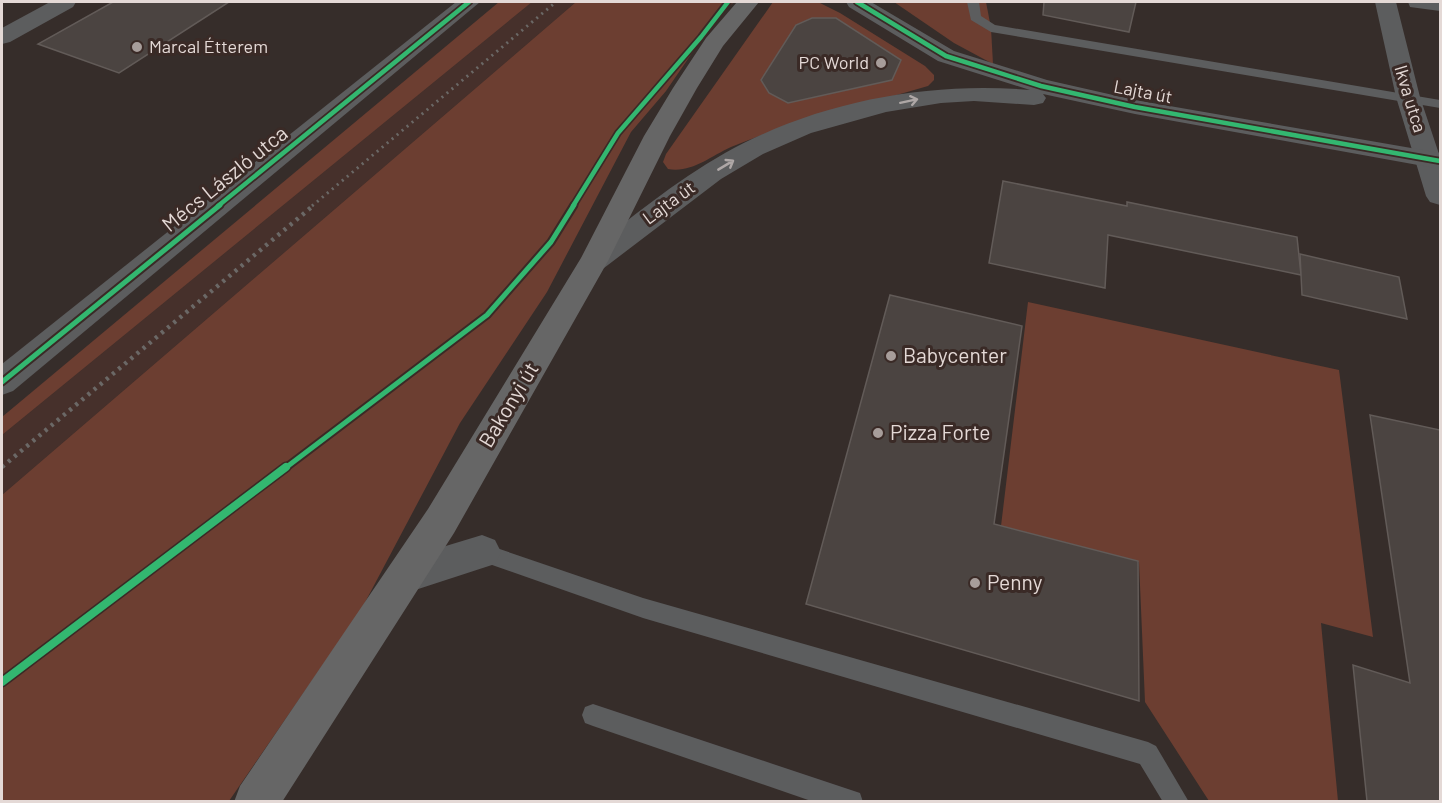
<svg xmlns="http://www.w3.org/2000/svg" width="1442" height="803" viewBox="0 0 1442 803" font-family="Barlow,sans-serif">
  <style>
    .built { fill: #46302b }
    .green { fill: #6c3e31; fill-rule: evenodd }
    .building { fill: #4b4441; stroke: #625b58; stroke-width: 1.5 }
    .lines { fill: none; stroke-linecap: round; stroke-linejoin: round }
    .service { fill: #5c5d5e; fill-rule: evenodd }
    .minor { fill: #5c5d5e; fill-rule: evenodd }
    .tertiary { fill: #5c5d5e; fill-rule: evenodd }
    .primary { fill: #666; fill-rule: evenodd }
    .rail-far1 { stroke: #6b6866; stroke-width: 3; stroke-dasharray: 2 4.5; stroke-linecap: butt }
    .rail { stroke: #6b6866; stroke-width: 4.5; stroke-dasharray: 3 5; stroke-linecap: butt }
    .cycleway-far2-casing { stroke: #3a2a26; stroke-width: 8 }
    .cycleway-far1-casing { stroke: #3a2a26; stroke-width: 9 }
    .cycleway-casing { stroke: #3a2a26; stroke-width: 11 }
    .cycleway-far2 { stroke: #33b770; stroke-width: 4.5 }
    .cycleway-far1 { stroke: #33b770; stroke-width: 5 }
    .cycleway { stroke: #33b770; stroke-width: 8 }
    .oneway { stroke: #aea7a6 }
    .poi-dot { fill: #a79d9a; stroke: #3a2a26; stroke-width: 2 }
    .labels { text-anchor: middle; stroke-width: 6; stroke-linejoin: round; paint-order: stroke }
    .far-poi-label { font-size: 18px; fill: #e4d9d6; stroke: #3a2a26; text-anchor: start }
    .far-street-label { font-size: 18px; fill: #e4d9d6; stroke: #3a2a26 }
    .street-label { font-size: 21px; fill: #e4d9d6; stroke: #3a2a26 }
    .poi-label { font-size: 21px; fill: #e4d9d6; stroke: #3a2a26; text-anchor: start }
  </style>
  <rect width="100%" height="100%" fill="#362d2a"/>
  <path class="built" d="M532 2H576L2 495V435Z"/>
  <g class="green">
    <path d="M499 2H532L2 435V417Z"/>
    <path d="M576 2H734L716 18 666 91 631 132 547 292 460 423 362 608 229 801H2V495Z"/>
    <path d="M773 2H818L840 13 925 66 934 75V80L928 86C862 106 795 120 731 147 709 157 692 173 668 169L663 162 666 154ZM811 18H836L901 60 769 93 761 80 796 25Z"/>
    <path d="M894 2H986L991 28 993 64 954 43Z"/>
    <path d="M1028 302 1339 370 1373 637 1321 623 1338 801H1209L1145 702 1139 562 1001 526Z"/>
  </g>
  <g class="building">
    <path d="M113 2H229L119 73 38 44Z"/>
    <path d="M1044 2H1136L1129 32 1043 15Z"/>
    <path d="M812 18H836L901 60 892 80 788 103 769 93 761 80 796 25Z"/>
    <path d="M1003 181 1127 206V202L1297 237 1301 275 1108 235 1105 288 989 263Z"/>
    <path d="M1300 254 1399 277 1407 319 1302 295Z"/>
    <path d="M890 295 1022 326 994 524 1138 561 1139 701 806 604Z"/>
    <path d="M1370 415 1440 430V801H1367L1353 665 1410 683Z"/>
  </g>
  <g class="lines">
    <g class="service">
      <path d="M967 2H979L981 16 995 25 1440 100V108L991 32 971 20Z"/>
      <path d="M482 543 643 598 1148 742 1156 746 1189 802H1163L1140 764 643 618 475 559 472 552 475 545Z"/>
      <path d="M593 704 860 793 863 802H814L593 726 585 723 582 715 585 707Z"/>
    </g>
    <g class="minor">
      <path d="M50 2H76L73 7 10 42 2 44V28Z"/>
      <path d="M456 2H480L13 391 2 395V364Z"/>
      <path d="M1375 2H1396L1420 97 1440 157V205L1430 202 1426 196 1396 97Z"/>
      <path d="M1408 2H1440V11L1410 7Z"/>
    </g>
    <g class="tertiary">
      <path d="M846 2H871L954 51 1047 80 1135 100 1440 153V169L1135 114 1043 94 1046 98 1043 103 1034 105 974 101 941 103 886 112 811 133 763 154 721 179 604 268 594 271 584 268 580 261 584 254C630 219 675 181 725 153 816 102 927 81 1030 90L938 61 849 7Z"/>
      <path d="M482 535 495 540 501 552 495 564 406 593 393 588 387 575 393 562Z"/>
    </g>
    <path class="primary" d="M737 2H759L723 46 697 88 670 136 608 261 454 533 282 802H234L240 786 428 509 581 258 644 136 673 88 706 38Z"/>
    <path class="rail-far1" d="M312 206 556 2"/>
    <path class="rail" d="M2 467 314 205"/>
    <defs>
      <g id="cycleway-far2">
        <path d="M857 2 946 56 1041 86 1135 107 1440 161"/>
        <path d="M218 206 469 2"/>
        <path d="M573 206 618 133 701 37 728 2"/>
      </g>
      <g id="cycleway-far1">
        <path d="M2 382 220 205"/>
        <path d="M284 469 487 315 551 242 574 205"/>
      </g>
      <path id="cycleway" d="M2 682 286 467"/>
    </defs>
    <use href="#cycleway-far2" class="cycleway-far2-casing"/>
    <use href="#cycleway-far1" class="cycleway-far1-casing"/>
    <use href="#cycleway" class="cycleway-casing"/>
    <use href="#cycleway-far2" class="cycleway-far2"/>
    <use href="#cycleway-far1" class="cycleway-far1"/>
    <use href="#cycleway" class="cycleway"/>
  </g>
  <defs><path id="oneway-shaft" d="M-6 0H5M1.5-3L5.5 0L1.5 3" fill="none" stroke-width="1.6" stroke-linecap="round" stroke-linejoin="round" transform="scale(1.5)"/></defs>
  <g class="oneway">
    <use href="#oneway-shaft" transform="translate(909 101) rotate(-12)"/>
    <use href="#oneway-shaft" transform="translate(726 165) rotate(-31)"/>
  </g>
  <g class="poi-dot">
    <circle cx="137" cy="47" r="6"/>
    <circle cx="881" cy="63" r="6"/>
    <circle cx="891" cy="356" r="6"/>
    <circle cx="878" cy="433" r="6"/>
    <circle cx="975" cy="583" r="6"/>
  </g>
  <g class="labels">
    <g class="far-poi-label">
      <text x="149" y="53">Marcal Étterem</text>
      <text x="869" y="69" text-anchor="end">PC World</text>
    </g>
    <g class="far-street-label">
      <text transform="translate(1143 92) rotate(11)" y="6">Lajta út</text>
      <text transform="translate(1410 99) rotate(73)" y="6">Ikva utca</text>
      <text transform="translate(669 203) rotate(-36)" y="6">Lajta út</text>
    </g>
    <g class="street-label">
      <text transform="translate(225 179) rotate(-39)" y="7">Mécs László utca</text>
      <text transform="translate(509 405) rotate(-59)" y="7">Bakonyi út</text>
    </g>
    <g class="poi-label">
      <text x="903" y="363">Babycenter</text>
      <text x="890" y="440">Pizza Forte</text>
      <text x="987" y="590">Penny</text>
    </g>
  </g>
  <rect width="1442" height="803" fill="none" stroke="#e4d9d6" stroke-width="6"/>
</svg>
